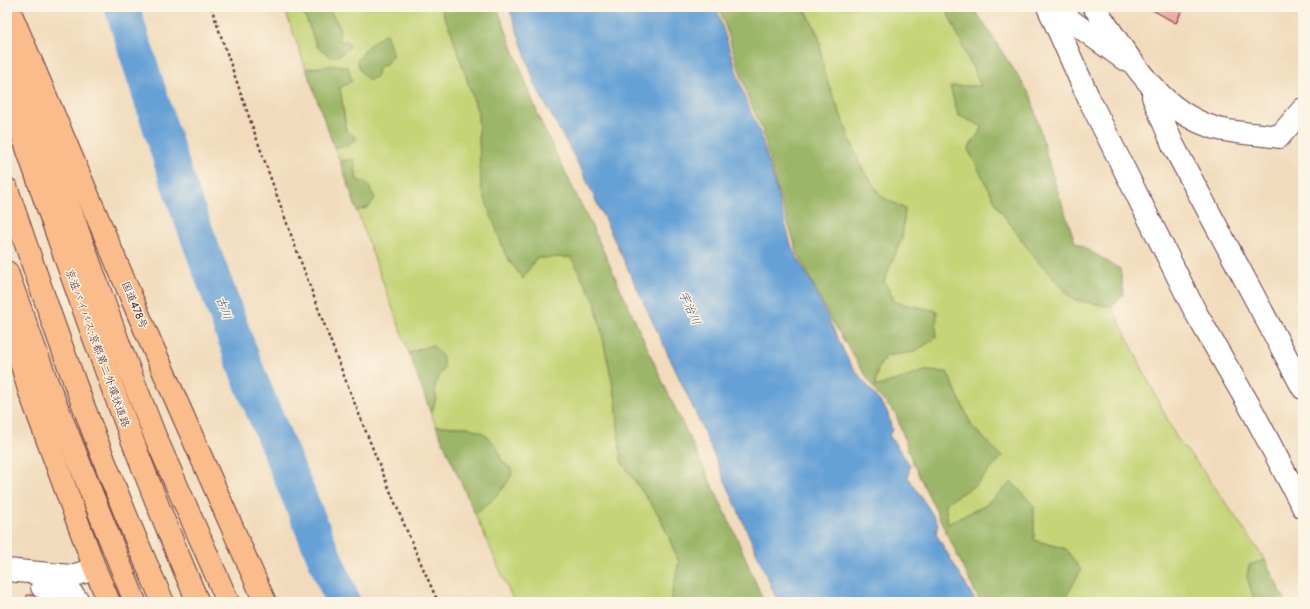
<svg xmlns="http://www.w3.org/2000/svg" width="1310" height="609" viewBox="0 0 1310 609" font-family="Pangolin,'Klee One',sans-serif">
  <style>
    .green { fill: #c4d477; stroke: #877a51 }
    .forest { fill: #9bb668; stroke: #726a4a }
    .water { fill: #66a1d6; stroke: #586080 }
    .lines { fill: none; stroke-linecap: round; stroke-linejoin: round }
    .river { stroke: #66a1d6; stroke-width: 35 }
    .building { fill: #e69c99 }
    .minor-casing { stroke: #633b41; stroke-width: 24 }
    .highway-casing { stroke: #633b41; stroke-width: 24 }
    .path { stroke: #633b41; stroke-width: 2.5; stroke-dasharray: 3 3; stroke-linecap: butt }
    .minor { stroke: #fff; stroke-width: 22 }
    .highway { stroke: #f9bc8a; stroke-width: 22 }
    .labels { text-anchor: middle; stroke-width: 3; stroke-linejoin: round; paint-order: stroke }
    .street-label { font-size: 11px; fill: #4a1f2b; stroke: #fcf5e5 }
    .water-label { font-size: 12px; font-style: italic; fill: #55536f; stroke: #fcf5e5 }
  </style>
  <rect width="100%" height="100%" fill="#fcf5e5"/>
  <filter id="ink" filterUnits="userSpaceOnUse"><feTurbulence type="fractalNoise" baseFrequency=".025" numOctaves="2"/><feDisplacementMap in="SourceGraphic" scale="8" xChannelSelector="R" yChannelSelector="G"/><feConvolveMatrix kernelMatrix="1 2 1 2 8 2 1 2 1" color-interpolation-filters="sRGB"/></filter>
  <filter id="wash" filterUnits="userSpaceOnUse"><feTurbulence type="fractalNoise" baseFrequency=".012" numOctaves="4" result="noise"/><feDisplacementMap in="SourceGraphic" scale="16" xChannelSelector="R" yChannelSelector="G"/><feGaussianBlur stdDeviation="0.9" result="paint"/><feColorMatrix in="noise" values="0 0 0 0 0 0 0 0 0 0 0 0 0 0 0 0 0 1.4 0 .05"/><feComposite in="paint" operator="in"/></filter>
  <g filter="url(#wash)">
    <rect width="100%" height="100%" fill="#f1dbbc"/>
    <g class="green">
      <path d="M284 7H296L306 18 317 47 339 41 333 16 327 7H440L451 31 478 113 481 188 536 258 571 257 595 302 616 400 621 461 660 517 679 562 670 602H514L475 514C490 502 507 489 513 470L501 460 497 447 468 427 436 426 431 414 436 399 435 384 444 368 432 345 409 353 357 211 369 207 357 180 354 160 340 161 334 147 349 146 340 87 351 81 317 67 306 69Z"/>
      <path d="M804 7H945L981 86 950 87 958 115 983 127 968 149 998 207 1034 257 1072 299 1112 307 1177 439 1203 470 1265 560 1249 565 1247 577 1255 602H1066V549L1034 540V506L1012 482 985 505 948 524 944 503 977 484 1001 457 972 426 947 372 925 371 875 387 878 369 885 356 914 352 895 302 884 281 902 238 905 209 881 196 861 167 824 72 819 37Z"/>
    </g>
    <g class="forest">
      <path d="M296 7H327L340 27 339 41H347L350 47 340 55 331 57 317 47 306 18Z"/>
      <path d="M440 7H497L542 125 597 237 665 387 733 529 764 602H670L679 562 660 517 621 461 616 400 595 302 571 257 536 258 523 279 506 256 481 188 478 113 451 31Z"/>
      <path d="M719 7H804L819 37 824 72 861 167 881 196 905 209 902 238 884 281 895 302 937 311 936 338 914 352 885 356 878 369 875 387 925 371 947 372 972 426 1002 457 977 484 945 503 948 524 985 505 1012 482 1034 506V540L1066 549 1081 570 1065 599 1066 602H980L912 461 896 414 878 395 830 318 798 254 777 189 763 132 749 100Z"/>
      <path d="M945 7H973L1031 96 1051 171 1075 242 1120 269 1124 294 1112 307 1072 299 1034 257 998 207 968 149 983 127 958 115 950 86H981Z"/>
      <path d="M386 33 393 54 386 64 378 68 377 76 369 81 361 72 357 61 368 46Z"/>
      <path d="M336 65 348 67 352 81 340 88 346 131 357 138 349 146 334 147 306 69Z"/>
      <path d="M354 159 357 180 367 183 375 198 369 207 357 211 340 161Z"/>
      <path d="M432 345 443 357 444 368 435 384 436 399 431 414 409 353Z"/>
      <path d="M436 426 468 427 485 434 497 447 501 460 513 471C507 489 490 502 475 514Z"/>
      <path d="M1265 560 1286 602H1255L1247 577 1249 565Z"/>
    </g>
    <path class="water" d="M509 7H716L746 101 761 135 792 248 812 284 849 362 887 411 892 430 889 435 910 465 908 477 938 523 936 534 976 602H778L696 414 582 171 536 87Z"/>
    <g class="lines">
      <path class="river" d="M122 7 176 177 248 374 343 602"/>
    </g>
    <g id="blocks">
      <g class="building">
        <path d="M1147 7H1183L1176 23Z"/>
        <path d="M27 595 64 597V602H26Z"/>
      </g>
    </g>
  </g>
  <g filter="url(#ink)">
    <use href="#blocks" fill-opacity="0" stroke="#633b41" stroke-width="1"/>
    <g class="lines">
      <defs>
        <g id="minor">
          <path d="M1048 7 1089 99 1196 313 1253 412 1303 507"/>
          <path d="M1052 7 1124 59"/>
          <path d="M1094 7C1126 52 1156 109 1212 127 1228 133 1260 134 1279 137L1303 109"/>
          <path d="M1153 89V97L1173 145 1303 388"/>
          <path d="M7 570 71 576 95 569"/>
          <path d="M42 587 68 589 79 602"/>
        </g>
        <g id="highway">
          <path d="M8 7 143 325 265 602"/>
          <path d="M12 49 119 344 155 436 228 602"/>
          <path d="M7 90C66 262 126 435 198 602"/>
          <path d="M7 189C54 328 103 467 163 602"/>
          <path d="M7 272 47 382 135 602"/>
          <path d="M7 314 29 390 95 569 109 602"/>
        </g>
      </defs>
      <use href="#minor" class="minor-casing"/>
      <use href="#highway" class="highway-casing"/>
      <path class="path" d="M211 7C280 208 351 408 438 602"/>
      <use href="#minor" class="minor"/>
      <use href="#highway" class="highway"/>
    </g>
  </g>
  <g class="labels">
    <g class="street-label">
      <text transform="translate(135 305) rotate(67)" y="4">国道478号</text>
      <text transform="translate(98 348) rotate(70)" y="4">京滋バイパス;京都第二外環状道路</text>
    </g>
    <g class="water-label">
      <text transform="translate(224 308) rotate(70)" y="4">古川</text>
      <text transform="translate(690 308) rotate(66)" y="4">宇治川</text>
    </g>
  </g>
  <rect width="1310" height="609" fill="none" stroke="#fcf5e5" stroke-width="24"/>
</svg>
